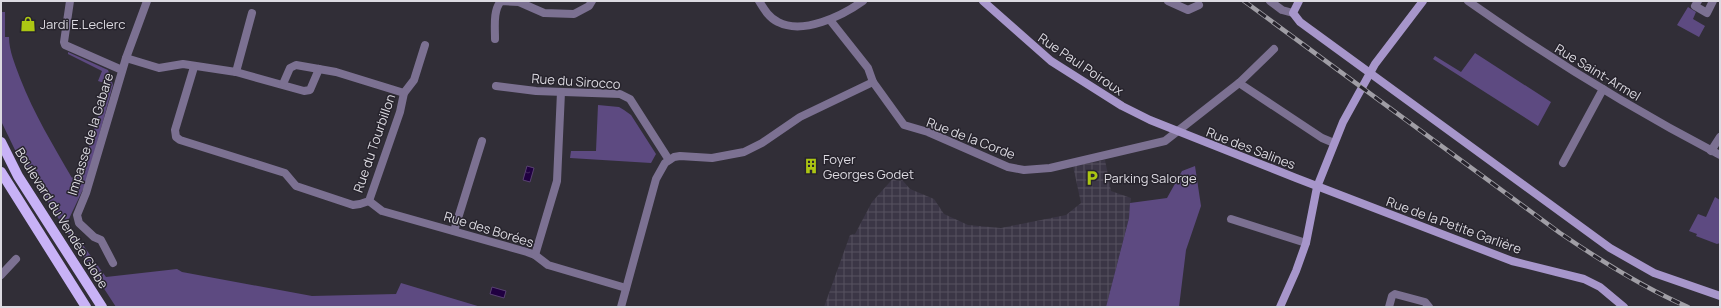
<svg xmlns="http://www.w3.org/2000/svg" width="1721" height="308" viewBox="0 0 1721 308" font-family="Manrope,sans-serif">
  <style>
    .industrial { fill: url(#industrial-grid) }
    .green { fill: #5d4a81 }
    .water { fill: url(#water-ripples); stroke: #584171 }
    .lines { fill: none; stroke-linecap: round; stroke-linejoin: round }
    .street { stroke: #7c7192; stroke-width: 8 }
    .secondary { stroke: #a796cb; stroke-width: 8 }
    .primary { stroke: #c8b2f6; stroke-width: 10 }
    .rail-casing { stroke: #a09ea5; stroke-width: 4.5 }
    .rail { stroke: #27242d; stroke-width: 3; stroke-dasharray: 9; stroke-linecap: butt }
    .labels { text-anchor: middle; stroke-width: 3; stroke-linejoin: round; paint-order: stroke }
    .poi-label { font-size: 13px; fill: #dcdae1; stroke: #27242d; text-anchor: start }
    .street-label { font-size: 13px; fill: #dcdae1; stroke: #27242d }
  </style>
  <defs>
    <pattern id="industrial-grid" width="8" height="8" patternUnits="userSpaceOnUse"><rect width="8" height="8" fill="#3b3646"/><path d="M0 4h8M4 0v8" fill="none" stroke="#575260"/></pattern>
    <pattern id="water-ripples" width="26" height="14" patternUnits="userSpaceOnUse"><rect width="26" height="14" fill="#200041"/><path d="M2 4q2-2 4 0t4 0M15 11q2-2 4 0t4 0" fill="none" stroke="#40255c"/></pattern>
  </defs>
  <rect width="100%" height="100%" fill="#312e37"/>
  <path class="industrial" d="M1105 160 1111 191 1131 198 1129 218 1106 307H824L850 235 855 234 872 202 897 174 910 189 934 199 944 214 968 225 1001 228 1066 215 1081 203 1073 166Z"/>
  <g class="green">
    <path d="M1688 7 1696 12 1693 19 1705 26 1699 37 1677 25Z"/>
    <path d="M1 12H5V37H9C9 51 15 64 20 78 34 114 53 145 72 178L82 170 108 84 98 81 102 71 68 54V52L108 70 113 85 86 183 67 223 106 277 177 269 182 272 312 296 396 294 401 283 481 307H116L36 184 15 150 1 121Z"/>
    <path d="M1475 53 1551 102 1538 126 1433 59 1435 56 1461 72Z"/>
    <path d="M598 105 619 107 624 110 631 115 656 154 651 163 570 158 571 151H596Z"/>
    <path d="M1195 166 1201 206 1186 250 1179 307H1106L1129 218 1130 203 1167 198 1182 171Z"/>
    <path d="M1715 197 1720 200V243L1717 244 1696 236 1697 234 1689 231 1698 214 1706 217Z"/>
  </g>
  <g class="water">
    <path d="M527 166 534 168 530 182 523 180Z"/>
    <path d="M492 287 506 291 504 298 490 294Z"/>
  </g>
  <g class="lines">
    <g class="street">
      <path d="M70 1 64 42 65 45 122 70"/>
      <path d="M759 1C764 9 769 18 778 22 803 35 842 16 863 1"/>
      <path d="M1168 1 1188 10 1199 5"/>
      <path d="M1270 1 1282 10 1293 13"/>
      <path d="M1468 1C1549 58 1632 109 1720 155"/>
      <path d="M1698 1 1695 6 1707 13 1713 1"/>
      <path d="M830 20 868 68 873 82 904 125 928 132 1008 167 1024 170 1050 168 1165 141 1239 83 1274 49"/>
      <path d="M495 39C495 27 493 10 501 1L519 2 544 13 574 14 589 6 592 1"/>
      <path d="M126 58 159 68 183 64 236 72 304 91 310 90 319 69"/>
      <path d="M194 67 175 130 176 137 180 140 285 173 296 186 353 205 360 204 369 201 400 112 404 93 336 72 296 65 290 68 283 84"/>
      <path d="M236 72 252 13"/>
      <path d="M1239 83 1322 138 1334 143"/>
      <path d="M496 86 536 91 620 94 630 99 669 160"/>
      <path d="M404 93 414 80 425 45"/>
      <path d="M1711 151 1720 137"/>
      <path d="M1563 163 1603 89"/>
      <path d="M369 201 382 211 527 252 535 255 548 265 626 288"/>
      <path d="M1231 219 1306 243"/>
      <path d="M454 231 482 141"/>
      <path d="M535 255 557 181 561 92"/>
      <path d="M113 263 101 240 94 237 79 223 77 215 86 193 126 58 147 1"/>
      <path d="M1 275 16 259"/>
      <path d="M621 307 656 179 665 163 674 157 680 156 712 158 744 152 762 143 800 117 873 82"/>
      <path d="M1389 307 1392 296 1395 294 1425 302 1429 307"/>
    </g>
    <g class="secondary">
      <path d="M983 1 1051 61 1122 106 1150 120 1296 178 1512 261 1584 279 1600 287 1624 307"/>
      <path d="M1299 1 1293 13 1300 22 1610 248 1654 273 1720 296"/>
      <path d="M1280 307 1296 271 1306 243 1317 187 1343 122 1375 64 1423 1"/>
    </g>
    <g class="primary">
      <path d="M1 142 18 176 102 307"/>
      <path d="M1 172 86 307"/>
    </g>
    <defs>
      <path id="rail" d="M1244 1 1560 233C1601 261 1642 287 1688 307"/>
    </defs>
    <use href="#rail" class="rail-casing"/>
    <use href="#rail" class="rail"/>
  </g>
  <defs>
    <symbol id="shop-bare" viewBox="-9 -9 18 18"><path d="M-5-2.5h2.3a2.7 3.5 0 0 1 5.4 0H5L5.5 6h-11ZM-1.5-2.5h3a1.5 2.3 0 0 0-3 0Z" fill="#acc613" stroke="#27242d" stroke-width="2.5" paint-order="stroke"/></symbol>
    <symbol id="building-bare" viewBox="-9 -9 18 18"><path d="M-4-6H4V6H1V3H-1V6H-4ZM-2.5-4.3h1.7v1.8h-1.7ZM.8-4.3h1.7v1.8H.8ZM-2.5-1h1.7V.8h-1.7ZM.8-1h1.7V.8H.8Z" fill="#acc613" stroke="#27242d" stroke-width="2.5" paint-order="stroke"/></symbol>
    <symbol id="parking-bare" viewBox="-9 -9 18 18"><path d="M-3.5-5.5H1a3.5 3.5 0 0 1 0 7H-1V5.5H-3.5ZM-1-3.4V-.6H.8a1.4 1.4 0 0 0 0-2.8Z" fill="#acc613" stroke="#27242d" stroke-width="2.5" paint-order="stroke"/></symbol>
  </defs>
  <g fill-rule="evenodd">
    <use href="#shop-bare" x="17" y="13" width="22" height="22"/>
    <use href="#building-bare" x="800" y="155" width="22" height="22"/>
    <use href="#parking-bare" x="1081" y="167" width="22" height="22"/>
  </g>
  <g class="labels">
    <g class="poi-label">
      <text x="40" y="29">Jardi E.Leclerc</text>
      <text x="823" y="164">Foyer<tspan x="823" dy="15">Georges Godet</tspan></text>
      <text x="1104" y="183">Parking Salorge</text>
    </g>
    <g class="street-label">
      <text transform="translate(1081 64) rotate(34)" y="5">Rue Paul Poiroux</text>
      <text transform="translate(1598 72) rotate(31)" y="5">Rue Saint-Armel</text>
      <text transform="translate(576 81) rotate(4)" y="5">Rue du Sirocco</text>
      <text transform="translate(90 134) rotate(-73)" y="5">Impasse de la Gabare</text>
      <text transform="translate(971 138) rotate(21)" y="5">Rue de la Corde</text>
      <text transform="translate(374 143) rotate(-71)" y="5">Rue du Tourbillon</text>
      <text transform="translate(1251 148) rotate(21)" y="5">Rue des Salines</text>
      <text transform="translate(62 218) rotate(58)" y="5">Boulevard du Vendée Globe</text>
      <text transform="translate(1454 225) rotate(20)" y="5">Rue de la Petite Garlière</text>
      <text transform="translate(489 229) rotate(17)" y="5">Rue des Borées</text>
    </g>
  </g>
  <rect width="1721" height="308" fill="none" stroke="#dcdae1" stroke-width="4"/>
</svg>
